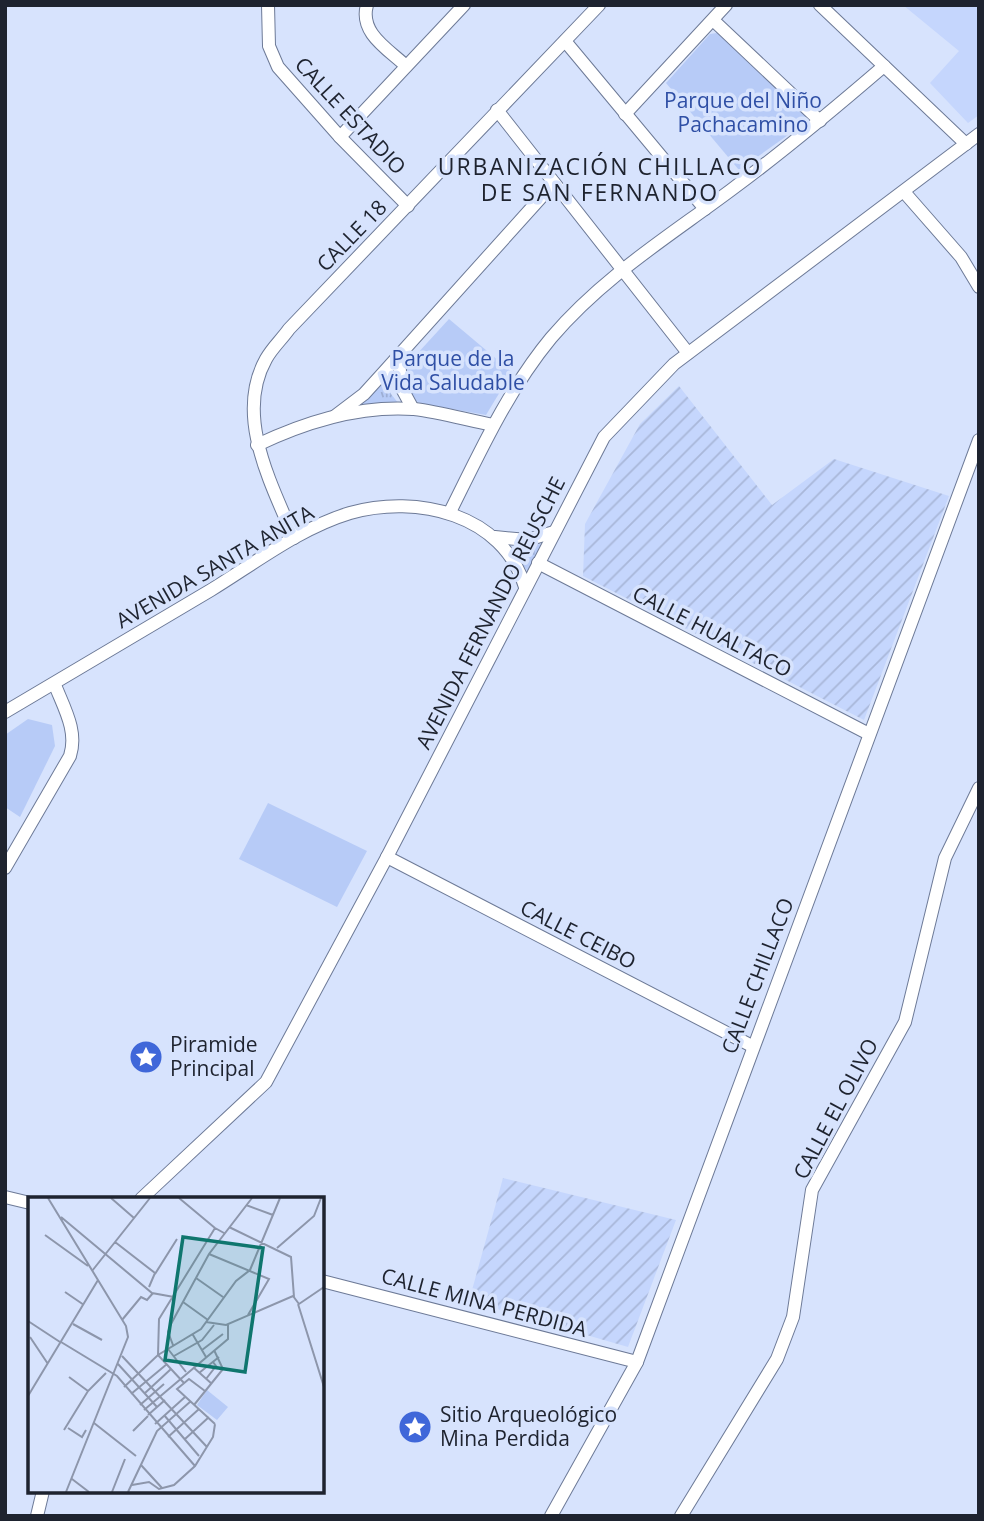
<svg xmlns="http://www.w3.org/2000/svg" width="984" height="1521" viewBox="0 0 984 1521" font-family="'Open Sans',sans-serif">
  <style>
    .built { fill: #c5d6fd }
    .industrial { fill: url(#industrial-furrows) }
    .grass { fill: url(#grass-tufts) }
    .green { fill: #b7cbf7 }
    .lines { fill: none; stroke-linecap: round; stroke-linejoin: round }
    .minor-casing { stroke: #6d7a97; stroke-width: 14 }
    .minor { stroke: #fff; stroke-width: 12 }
    .labels { text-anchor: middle; stroke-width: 7; stroke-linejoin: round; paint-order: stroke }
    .park-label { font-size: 21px; fill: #2f4fa5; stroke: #d7e3fd }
    .street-label { font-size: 21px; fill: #1e232f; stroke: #d7e3fd }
    .poi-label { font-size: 21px; fill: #1e232f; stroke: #d7e3fd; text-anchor: start }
    .neighbourhood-label { font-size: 23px; letter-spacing: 2px; fill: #1e232f; stroke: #d7e3fd }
    .inset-road { fill: none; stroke: #8d96ab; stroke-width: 2 }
    .view { fill: #0f766e; fill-opacity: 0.15; stroke: #0f766e; stroke-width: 3.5 }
    .inset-edge { fill: none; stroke: #1e232f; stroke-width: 3.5 }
  </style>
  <defs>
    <pattern id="industrial-furrows" width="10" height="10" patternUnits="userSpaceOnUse" patternTransform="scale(1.75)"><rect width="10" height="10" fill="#c5d6fd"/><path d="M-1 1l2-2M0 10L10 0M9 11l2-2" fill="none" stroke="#a9b7d9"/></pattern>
    <pattern id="grass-tufts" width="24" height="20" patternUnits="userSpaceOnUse" patternTransform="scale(1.75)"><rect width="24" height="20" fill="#b7cbf7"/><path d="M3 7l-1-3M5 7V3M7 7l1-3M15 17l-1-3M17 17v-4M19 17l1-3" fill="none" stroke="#9daed4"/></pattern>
  </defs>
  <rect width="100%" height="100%" fill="#d7e3fd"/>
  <path class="built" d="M903 5H979V115L968 123 930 83 959 51Z"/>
  <g class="industrial">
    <path d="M679 386 772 505 834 459 949 496 864 720 583 576 585 524 640 424Z"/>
    <path d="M503 1178 676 1220 628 1347 469 1301Z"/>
  </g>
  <g class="grass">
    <path d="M388 377 391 394 399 404H362Z"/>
    <path d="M543 544 528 572 509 547Z"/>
  </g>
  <g class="green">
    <path d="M717 33 805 115V123L739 170 666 83 710 34Z"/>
    <path d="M449 319 512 372 486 415 423 404C405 398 405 384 405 367Z"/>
    <path d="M28 719 52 725 55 746 20 817 5 807V735Z"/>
    <path d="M268 803 367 851 337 907 239 859Z"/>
  </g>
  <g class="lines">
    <defs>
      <g id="minor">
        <path d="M268 5 269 46 278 67 340 137 408 206"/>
        <path d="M367 5C359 33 388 49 406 66"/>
        <path d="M820 5 966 144"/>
        <path d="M713 20 820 121"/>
        <path d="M565 41 705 209"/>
        <path d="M497 110 688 353"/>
        <path d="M625 114 726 5"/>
        <path d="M340 137 464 5"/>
        <path d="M905 193 961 257 979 287"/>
        <path d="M399 356 401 387 413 409"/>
        <path d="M335 416 364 394 384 372 554 183"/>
        <path d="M257 445C305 422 359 405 414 409 440 412 467 420 493 425"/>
        <path d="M450 512C480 452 508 390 551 338 603 277 668 237 731 190 784 151 834 109 884 66"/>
        <path d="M495 537 527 540 554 532"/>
        <path d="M294 538C272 485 234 416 266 359 272 348 282 339 289 329L599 5"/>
        <path d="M538 563 869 734"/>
        <path d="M5 712C74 671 143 631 211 590 255 563 300 528 350 513 417 494 503 514 525 587"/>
        <path d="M387 857 752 1046"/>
        <path d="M5 868 70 756C78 731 64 708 55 685"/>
        <path d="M5 1197 30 1203"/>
        <path d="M141 1199 266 1082 387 857 604 437 674 364 979 134"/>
        <path d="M322 1281 637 1362"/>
        <path d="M37 1516 43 1491"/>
        <path d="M551 1516 637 1362 979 440"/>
        <path d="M681 1516 777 1359 793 1317 812 1190 905 1022 945 858 979 788"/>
      </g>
    </defs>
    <use href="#minor" class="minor-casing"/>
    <use href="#minor" class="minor"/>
  </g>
  <defs>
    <symbol id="sight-disc" viewBox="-11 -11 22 22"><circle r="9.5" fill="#3f67d9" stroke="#d7e3fd"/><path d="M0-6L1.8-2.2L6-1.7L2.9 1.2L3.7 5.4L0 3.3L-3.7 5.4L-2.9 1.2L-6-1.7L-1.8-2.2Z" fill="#fff"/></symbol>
  </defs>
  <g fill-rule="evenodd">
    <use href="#sight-disc" x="127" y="1038" width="38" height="38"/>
    <use href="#sight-disc" x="396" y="1408" width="38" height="38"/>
  </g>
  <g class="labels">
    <g class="park-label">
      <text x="743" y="108">Parque del Niño<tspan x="743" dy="24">Pachacamino</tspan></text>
      <text x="453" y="366">Parque de la<tspan x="453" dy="24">Vida Saludable</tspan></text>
    </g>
    <g class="street-label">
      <text transform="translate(350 116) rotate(47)" y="7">CALLE ESTADIO</text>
      <text transform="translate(352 236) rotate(-46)" y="7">CALLE 18</text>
      <text transform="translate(215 567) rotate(-30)" y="7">AVENIDA SANTA ANITA</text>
      <text transform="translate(491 613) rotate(-63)" y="7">AVENIDA FERNANDO REUSCHE</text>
      <text transform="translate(712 632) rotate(27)" y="7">CALLE HUALTACO</text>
      <text transform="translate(578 935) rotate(27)" y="7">CALLE CEIBO</text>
      <text transform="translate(758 976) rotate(-69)" y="7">CALLE CHILLACO</text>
      <text transform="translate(836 1109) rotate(-62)" y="7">CALLE EL OLIVO</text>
      <text transform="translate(484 1303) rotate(15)" y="7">CALLE MINA PERDIDA</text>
    </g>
    <g class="poi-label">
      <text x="170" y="1052">Piramide<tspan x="170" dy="24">Principal</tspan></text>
      <text x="440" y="1422">Sitio Arqueológico<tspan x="440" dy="24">Mina Perdida</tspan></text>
    </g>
    <g class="neighbourhood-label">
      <text x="600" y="175">URBANIZACIÓN CHILLACO<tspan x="600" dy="26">DE SAN FERNANDO</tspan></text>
    </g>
  </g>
  <g transform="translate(28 1197)">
    <rect width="296" height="296" fill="#d7e3fd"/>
    <path d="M179 193 200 210 189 223 169 208Z" fill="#b7cbf7"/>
    <path class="inset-road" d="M20 1 98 129 100 140 38 295M83 1 106 21M151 1 187 31M218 8 245 18M33 20 124 96 146 100M201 30 263 60 266 100M17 38 60 69M87 45 127 76 121 90M249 51 286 19 293 1M181 57 241 82 220 118M64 74 122 1M127 77 149 42M168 81 195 100M37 95 56 108M155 105 180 123M270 107 296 190M94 123 113 100 119 103 125 96M0 124 32 145M178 125 198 128 265 99 271 107 296 90M45 127 74 143M165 138 178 160M2 140 20 167M33 145 89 179 167 269M145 148 140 135 143 127 181 57 224 1M140 152 158 175M174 153 195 137M130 158 131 122 187 31 196 36M130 158 156 186M94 159 179 250M146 159 174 143 186 128M90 167 129 210M165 170 184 187M171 176 191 160M41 180 60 194M178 182 188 169 185 165M96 190 130 158 173 132 208 84 222 73 252 1M177 194 161 182 149 192 187 227M117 196 143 172M103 197 139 167M0 199 70 83M112 208 136 187M166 208 195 172 186 153M116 213 200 142V128M120 218 137 203M136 218 171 259M66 226 108 259M127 227 157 200M40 231 54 240 58 233M36 233 60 194 78 176M105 234 120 219M140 240 171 212M157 242 181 220M113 268 134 291M44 282 61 295M104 288 121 285 131 292 146 288 167 269 185 240 187 227M84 295 97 262M100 295 129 234 163 204"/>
    <path class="view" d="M155 40 235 51 217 175 137 163Z"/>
    <rect width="296" height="296" class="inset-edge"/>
  </g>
  <rect width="984" height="1521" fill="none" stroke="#1e232f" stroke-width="14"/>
</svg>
